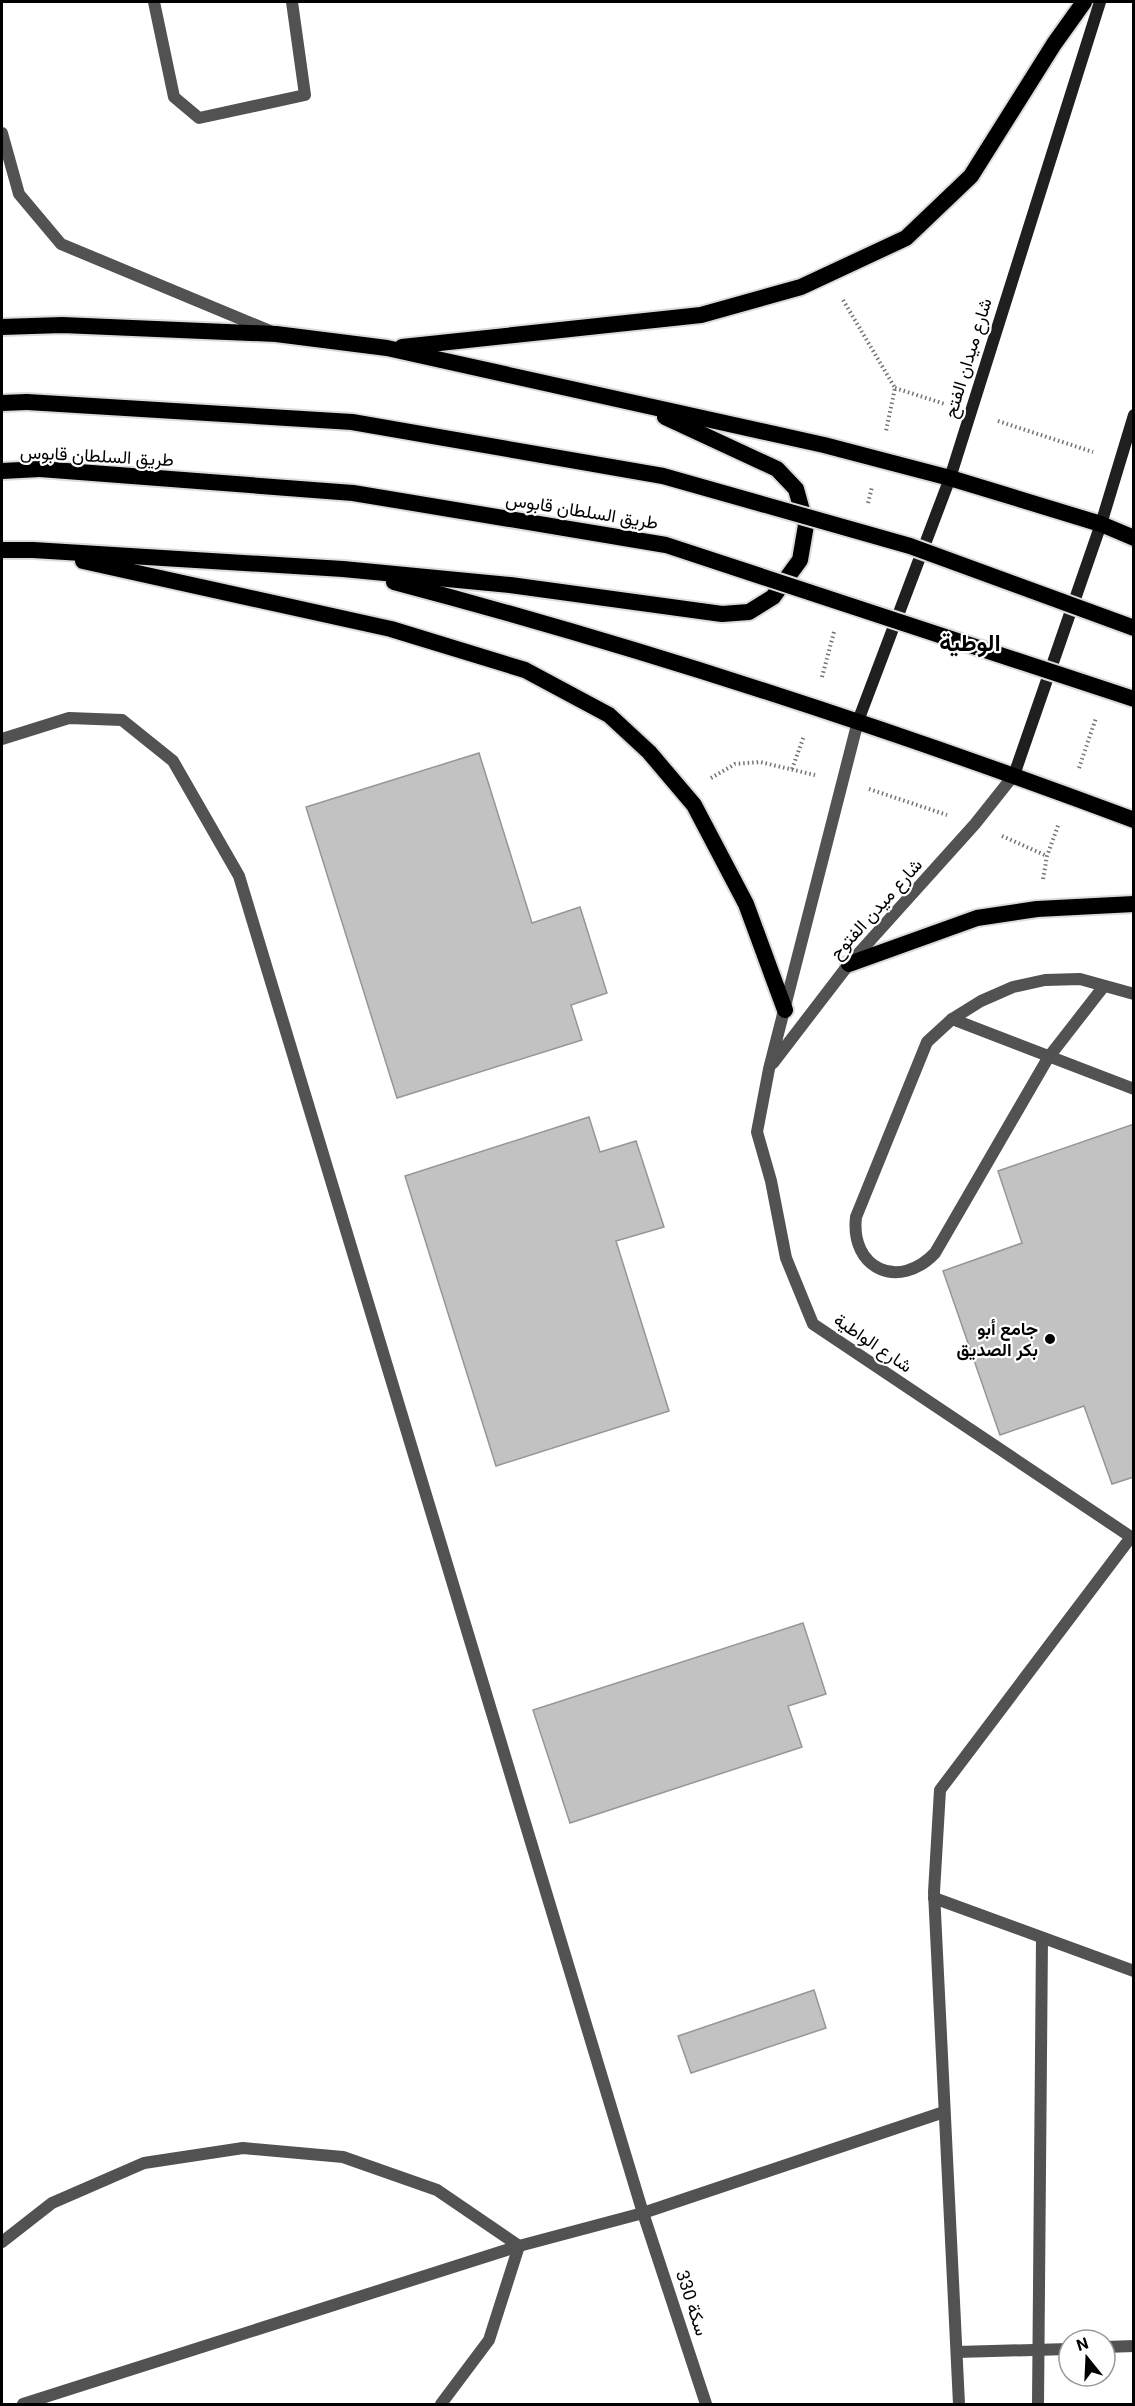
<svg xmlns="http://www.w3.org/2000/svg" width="1135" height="2406" viewBox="0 0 1135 2406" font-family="Roboto,Vazirmatn,sans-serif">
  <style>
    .building { fill: #c2c2c2; stroke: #969696; stroke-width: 1.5 }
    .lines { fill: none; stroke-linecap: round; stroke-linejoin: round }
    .trunk-casing { stroke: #dbdbdb; stroke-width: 20 }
    .path { stroke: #747474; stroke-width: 4; stroke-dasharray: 1.5 3; stroke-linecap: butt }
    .service { stroke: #525252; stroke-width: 12 }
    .minor { stroke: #525252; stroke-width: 12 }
    .tertiary { stroke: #525252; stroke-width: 12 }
    .secondary { stroke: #1f1f1f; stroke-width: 12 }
    .trunk { stroke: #000; stroke-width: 16 }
    .trunk-bridge-casing { stroke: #dbdbdb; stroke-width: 20; stroke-linecap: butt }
    .trunk-bridge { stroke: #000; stroke-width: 16 }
    .poi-dot { fill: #000; stroke: #fff; stroke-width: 2 }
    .labels { text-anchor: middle; stroke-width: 4.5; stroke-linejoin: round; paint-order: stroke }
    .street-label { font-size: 18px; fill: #000; stroke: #fff }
    .poi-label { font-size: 18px; font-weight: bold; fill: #000; stroke: #fff; text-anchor: end }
    .district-label { font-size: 24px; font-weight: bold; fill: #000; stroke: #fff }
  </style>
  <rect width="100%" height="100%" fill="#fff"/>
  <g class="building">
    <path d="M479 753 532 923 580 907 607 993 571 1005 582 1040 397 1098 306 807Z"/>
    <path d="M589 1117 600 1152 636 1141 664 1227 616 1241 669 1411 496 1466 405 1176Z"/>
    <path d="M1134 1124V1477L1112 1484 1084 1406 1000 1435 943 1271 1022 1243 998 1171Z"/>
    <path d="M803 1623 826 1694 788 1706 802 1747 570 1823 533 1710Z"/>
    <path d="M814 1990 826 2028 691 2073 678 2036Z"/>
  </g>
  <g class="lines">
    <defs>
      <g id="trunk">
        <path d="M2 327 62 325 276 334 387 348 824 445 950 478 1101 524 1134 538"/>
        <path d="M402 347 701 315 801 287 906 238 971 176 1054 44 1084 2"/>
        <path d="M2 403 27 402"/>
        <path d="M2 471 40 469"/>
        <path d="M2 550H33L343 569 510 585 722 614 749 612 773 597 800 560 806 525 796 489 777 469 665 417"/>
        <path d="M83 561 391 629 525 670 609 715 649 752 694 805 746 904 785 1010"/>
        <path d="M394 582C644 648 891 729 1134 820"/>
        <path d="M849 964 977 918 1037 909 1134 904"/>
      </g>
    </defs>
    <use href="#trunk" class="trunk-casing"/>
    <g class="path">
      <path d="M843 300 895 388 886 431"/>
      <path d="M895 388 945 404"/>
      <path d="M998 421 1093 452"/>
      <path d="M868 503 872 487"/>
      <path d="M822 677 834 632"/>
      <path d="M1079 768 1096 718"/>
      <path d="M792 769 804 736"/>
      <path d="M711 778 735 764 760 762 815 775"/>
      <path d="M869 789 947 815"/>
      <path d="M1002 836 1047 856"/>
      <path d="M1043 879 1047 856 1059 823"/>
    </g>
    <g class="service">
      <path d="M154 2 174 97 199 118 305 95 292 2"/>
      <path d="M1104 986 1048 1058 935 1253C899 1291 850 1269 856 1217L927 1042 952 1019 981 1001 1013 987 1045 980 1080 979 1134 994"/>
      <path d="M952 1019 1134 1089"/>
      <path d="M934 1898 1134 1971"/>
      <path d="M2 2242 52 2203 144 2163 243 2148 343 2157 437 2190 519 2246 489 2340 441 2404"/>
      <path d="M1105 2347 1134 2346"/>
      <path d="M957 2352 1069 2349"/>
      <path d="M959 2404 934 1892 940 1790 1131 1537"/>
      <path d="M1038 2404 1042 1938"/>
    </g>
    <g class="minor">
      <path d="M2 133 19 194 61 244 270 331"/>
      <path d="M2 739 69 718 122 720 173 761 239 876 643 2213 706 2404"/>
      <path d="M23 2404 519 2246 643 2213 944 2112"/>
    </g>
    <g class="tertiary">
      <path d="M858 721 769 1069 757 1132 771 1181 786 1258 813 1324 1134 1539"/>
      <path d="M773 1063 849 964 975 824 1014 775"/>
    </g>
    <g class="secondary">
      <path d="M858 721 950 478 1100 2"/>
      <path d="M1014 775 1101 524 1134 415"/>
    </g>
    <use href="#trunk" class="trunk"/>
    <defs>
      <g id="trunk-bridge">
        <path d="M27 402 352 422 663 476 910 546 1134 628"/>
        <path d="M40 469 353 493 666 545 1134 699"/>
      </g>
    </defs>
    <use href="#trunk-bridge" class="trunk-bridge-casing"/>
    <use href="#trunk-bridge" class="trunk-bridge"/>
  </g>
  <circle class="poi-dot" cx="1050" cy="1339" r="6"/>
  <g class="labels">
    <g class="street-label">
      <text transform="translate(968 358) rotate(-73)" y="6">شارع ميدان الفتح</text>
      <text transform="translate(97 456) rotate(3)" y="6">طريق السلطان قابوس</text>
      <text transform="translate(582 511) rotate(9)" y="6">طريق السلطان قابوس</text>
      <text transform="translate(876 909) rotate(-48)" y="6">شارع ميدن الفتوح</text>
      <text transform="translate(873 1343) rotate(34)" y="6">شارع الواطية</text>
      <text transform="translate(692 2303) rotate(72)" y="6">سكة 330</text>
    </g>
    <g class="poi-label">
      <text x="1038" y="1335">جامع أبو<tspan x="1038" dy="21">بكر الصديق</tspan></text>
    </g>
    <g class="district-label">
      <text x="970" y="651">الوطية</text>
    </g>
  </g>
  <rect width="1135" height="2406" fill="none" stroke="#000000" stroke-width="6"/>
  <g transform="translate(1087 2358) rotate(342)"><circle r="28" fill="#ffffff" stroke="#999999" stroke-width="1.5"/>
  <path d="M0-4.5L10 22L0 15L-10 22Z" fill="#000000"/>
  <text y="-9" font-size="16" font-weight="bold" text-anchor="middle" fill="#000000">N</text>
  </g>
</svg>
